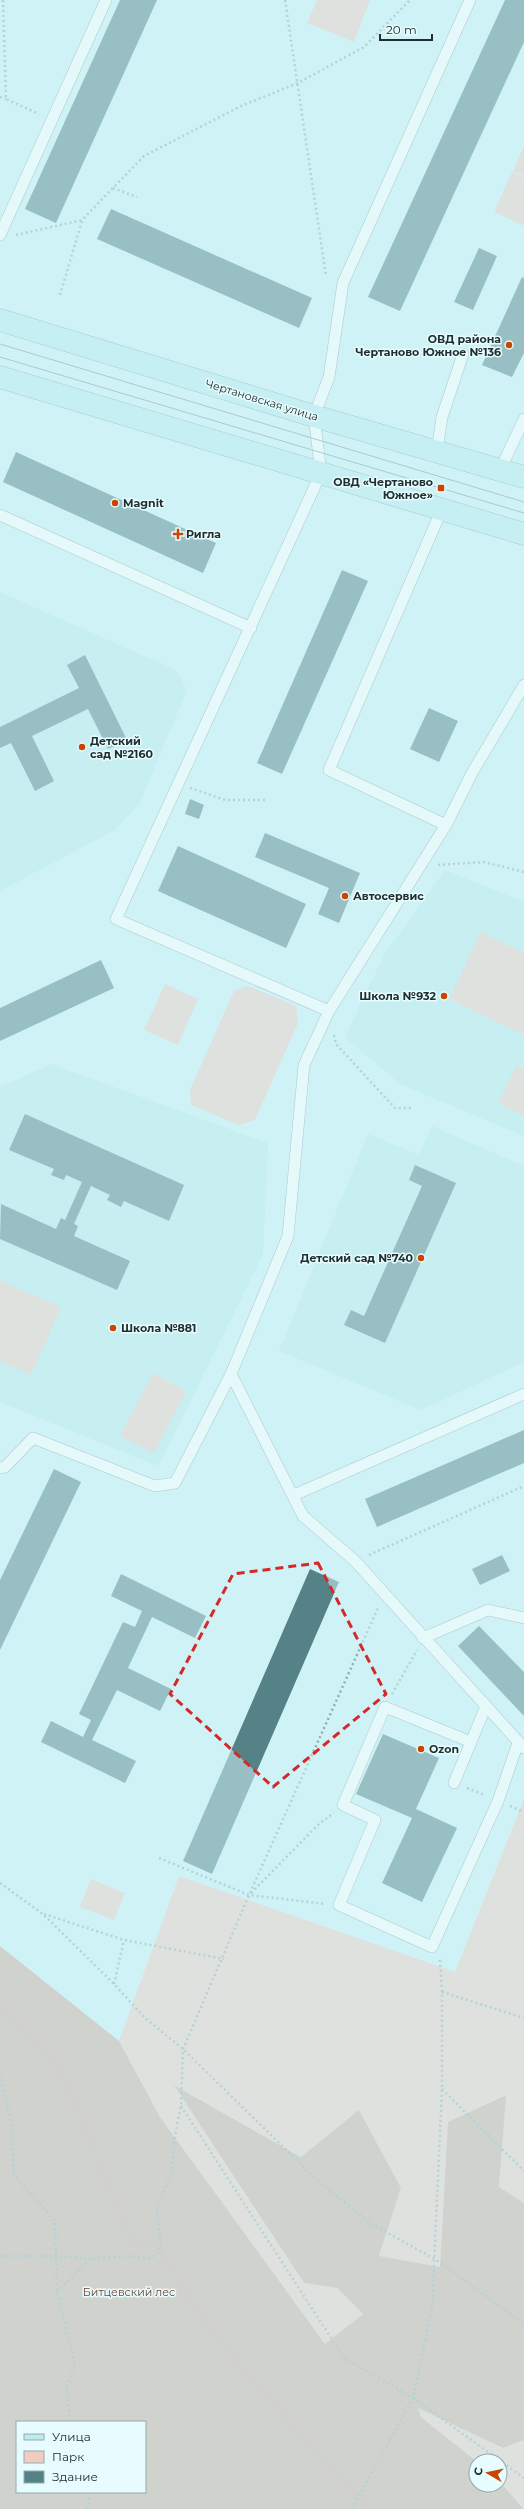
<svg xmlns="http://www.w3.org/2000/svg" width="524" height="2509" viewBox="0 0 524 2509" font-family="Montserrat,sans-serif">
  <style>
    .built { fill: #bce8ec }
    .green { fill: #f1cdc1 }
    .forest { fill: #d1aa9d; fill-rule: evenodd }
    .lines { fill: none; stroke-linecap: round; stroke-linejoin: round }
    .stream { stroke: #d0a99c; stroke-width: 5 }
    .building { fill: #558286 }
    .lane-casing { stroke: #799a9e; stroke-width: 12 }
    .secondary-casing { stroke: #799a9e; stroke-width: 23 }
    .path { stroke: #92aeb1; stroke-width: 2.5; stroke-dasharray: 2 3; stroke-linecap: butt }
    .lane { stroke: #fff; stroke-width: 11 }
    .secondary { stroke: #baebef; stroke-width: 22 }
    .tram { stroke: #80999c; stroke-width: 1 }
    .marked { fill: none; stroke: #d62828; stroke-width: 3; stroke-dasharray: 8 5; stroke-linejoin: round }
    .poi-dot { fill: #ca4502; stroke: #e7fcfe; stroke-width: 1.5 }
    .labels { text-anchor: middle; stroke-width: 3; stroke-linejoin: round; paint-order: stroke }
    .poi-label { font-size: 11px; font-weight: bold; fill: #202e2f; stroke: #e7fcfe; text-anchor: start }
    .street-label { font-size: 11px; fill: #202e2f; stroke: #e7fcfe }
    .park-label { font-size: 11px; fill: #723d2b; stroke: #e7fcfe }
  </style>
  <rect width="100%" height="100%" fill="#cff2f6"/>
  <g class="built">
    <path d="M0 592 176 670 187 690 140 803 115 830 0 891Z"/>
    <path d="M445 870 524 902V1136L400 1084 345 1037 384 955Z"/>
    <path d="M51 1064 268 1143 263 1255 158 1466 0 1402V1087Z"/>
    <path d="M432 1126 524 1166V1362L421 1410 279 1351 368 1134 419 1155Z"/>
  </g>
  <g class="green">
    <path d="M317 0H370L354 42 307 23Z"/>
    <path d="M524 146V176L513 171Z"/>
    <path d="M512 172 524 177V226L494 212Z"/>
    <path d="M481 932 524 953V1035L449 999Z"/>
    <path d="M165 984 198 999 178 1045 144 1030Z"/>
    <path d="M248 986 296 1006 298 1023 255 1120 239 1125 191 1105 190 1090 234 991Z"/>
    <path d="M516 1066 524 1069V1116L498 1103Z"/>
    <path d="M0 1281 61 1307 31 1375 0 1361Z"/>
    <path d="M153 1373 186 1391 154 1453 120 1436Z"/>
    <path d="M524 1799V2203L499 2187 505 2095 448 2122 440 2267 379 2257 401 2188 359 2110 302 2157 175 2085 304 2283 337 2288 364 2314 325 2344 160 2117 119 2041 179 1876 455 1972Z"/>
    <path d="M91 1879 125 1893 114 1920 80 1907Z"/>
    <path d="M418 2407 502 2448 524 2440V2508L500 2482V2461H476L421 2417Z"/>
  </g>
  <path class="forest" d="M0 1946 119 2041 160 2117 325 2344 363 2314 337 2288 304 2283 174 2085 301 2157 359 2110 401 2188 379 2256 440 2267 448 2122 506 2095 499 2187 524 2203V2440L503 2448 418 2408 421 2417 476 2461V2485H500V2482L524 2509H0ZM17 2422H145V2492H17Z"/>
  <g class="lines">
    <path class="stream" d="M0 2004 58 2064 132 2242 159 2249 195 2308 257 2386 368 2509"/>
  </g>
  <g class="building">
    <path d="M120 0H157L56 223 25 209Z"/>
    <path d="M505 0H524V42L400 311 368 297Z"/>
    <path d="M111 209 312 298 299 328 97 239Z"/>
    <path d="M479 248 497 256 473 310 454 302Z"/>
    <path d="M522 277 524 278V353L512 377 482 365Z"/>
    <path d="M16 452 216 543 203 573 3 482Z"/>
    <path d="M342 570 368 581 282 774 257 763Z"/>
    <path d="M85 655 127 740 108 749 88 709 32 736 54 781 35 791 11 743 0 748V727L79 688 67 665Z"/>
    <path d="M429 708 458 721 439 762 410 749Z"/>
    <path d="M190 799 204 805 199 819 185 814Z"/>
    <path d="M265 833 360 873 339 923 318 914 329 888 255 857Z"/>
    <path d="M178 846 306 904 286 948 158 891Z"/>
    <path d="M101 960 114 988 0 1041V1008Z"/>
    <path d="M25 1114 184 1185 169 1221 124 1201 121 1207 107 1200 110 1195 91 1186 74 1224 78 1226 74 1236 130 1261 117 1290 0 1239 1 1204 56 1229 61 1218 65 1220 82 1182 66 1175 64 1180 51 1175 54 1169 9 1150Z"/>
    <path d="M415 1165 456 1183 385 1343 344 1325 351 1310 364 1316 422 1186 409 1180Z"/>
    <path d="M524 1430V1463L377 1527 365 1499Z"/>
    <path d="M54 1469 81 1482 0 1650V1580Z"/>
    <path d="M502 1555 510 1571 480 1585 472 1569Z"/>
    <path d="M310 1569 339 1582 212 1874 183 1861Z"/>
    <path d="M121 1574 206 1616 195 1638 152 1617 128 1668 171 1689 160 1711 117 1690 92 1740 136 1761 125 1783 41 1742 51 1721 83 1737 91 1720 79 1714 123 1622 135 1627 142 1611 111 1596Z"/>
    <path d="M479 1626 524 1672V1716L458 1646Z"/>
    <path d="M383 1734 439 1758 416 1809 457 1828 422 1902 382 1883 412 1818 356 1794Z"/>
  </g>
  <g class="lines">
    <defs>
      <g id="lane">
        <path d="M0 235 106 0"/>
        <path d="M437 451 442 417 463 354"/>
        <path d="M500 470 524 419"/>
        <path d="M442 509 329 770 446 825"/>
        <path d="M0 515 251 628"/>
        <path d="M329 1011 116 919 321 473 314 416 329 377 343 283 470 0"/>
        <path d="M231 1374 303 1516 355 1561 524 1748"/>
        <path d="M0 1468 5 1467 33 1438 155 1486 175 1483 231 1374 288 1236 304 1065 329 1011 446 825 472 773 524 685"/>
        <path d="M294 1495 524 1394"/>
        <path d="M423 1638 488 1610 524 1618"/>
        <path d="M471 1742 486 1706"/>
        <path d="M454 1783 471 1742 385 1707 343 1805 375 1820 339 1905 432 1947 498 1801 518 1743"/>
      </g>
      <g id="secondary">
        <path d="M0 320 314 416 524 477"/>
        <path d="M0 377 524 534"/>
      </g>
    </defs>
    <use href="#lane" class="lane-casing"/>
    <use href="#secondary" class="secondary-casing"/>
    <g class="path">
      <path d="M3 0 6 99 39 114"/>
      <path d="M285 0 326 276"/>
      <path d="M0 97 6 99"/>
      <path d="M113 188 137 197"/>
      <path d="M16 235 82 220 144 156 241 106 298 83 364 47 410 0"/>
      <path d="M60 295 82 221"/>
      <path d="M190 788 225 800H267"/>
      <path d="M438 865 484 862 524 872"/>
      <path d="M334 1035 336 1044 395 1108H413"/>
      <path d="M369 1555 524 1486"/>
      <path d="M392 1694 417 1650"/>
      <path d="M467 1788 485 1795"/>
      <path d="M510 1806 524 1812"/>
      <path d="M159 1858 249 1895 325 1904"/>
      <path d="M0 1883 43 1914 114 1984 145 2018 183 2049 319 2182 373 2225 435 2259 524 2324"/>
      <path d="M251 1893 320 1823 334 1813"/>
      <path d="M44 1914 124 1940 224 1959"/>
      <path d="M114 1984 124 1940"/>
      <path d="M442 1992 524 2018"/>
      <path d="M0 2075 11 2123 14 2175 55 2221 57 2292 75 2365 67 2386 70 2422"/>
      <path d="M442 2089 524 2171"/>
      <path d="M181 2106 344 2358 413 2398 524 2478"/>
      <path d="M0 2256H56L90 2259"/>
      <path d="M57 2292 90 2259 129 2256 148 2259 157 2254 161 2246 157 2207 172 2172 174 2141 181 2105 183 2049 249 1895 378 1608"/>
      <path d="M87 2509 91 2492"/>
      <path d="M352 2509 413 2398 432 2308 442 2089V1992L440 1959"/>
    </g>
    <use href="#lane" class="lane"/>
    <use href="#secondary" class="secondary"/>
    <g class="tram">
      <path d="M0 344 524 502"/>
      <path d="M0 357 524 513"/>
    </g>
  </g>
  <path d="M0 0H524V2509H0ZM318 1563 386 1694 273 1787 170 1694 233 1574Z" fill="#cff2f6" fill-opacity=".55" fill-rule="evenodd"/>
  <path class="marked" d="M318 1563 386 1694 273 1787 170 1694 233 1574Z"/>
  <g class="poi-dot">
    <circle cx="509" cy="345" r="4"/>
    <rect x="437" y="484" width="8" height="8" rx="2"/>
    <circle cx="115" cy="503" r="4"/>
    <path d="M176 528h4v4h4v4h-4v4h-4v-4h-4v-4h4z"/>
    <circle cx="82" cy="747" r="4"/>
    <circle cx="345" cy="896" r="4"/>
    <circle cx="444" cy="996" r="4"/>
    <circle cx="421" cy="1258" r="4"/>
    <circle cx="113" cy="1328" r="4"/>
    <circle cx="421" cy="1749" r="4"/>
  </g>
  <g class="labels">
    <g class="poi-label">
      <text x="501" y="343" text-anchor="end">ОВД района<tspan x="501" dy="13">Чертаново Южное №136</tspan></text>
      <text x="433" y="486" text-anchor="end">ОВД «Чертаново<tspan x="433" dy="13">Южное»</tspan></text>
      <text x="123" y="507">Magnit</text>
      <text x="186" y="538">Ригла</text>
      <text x="90" y="745">Детский<tspan x="90" dy="13">сад №2160</tspan></text>
      <text x="353" y="900">Автосервис</text>
      <text x="436" y="1000" text-anchor="end">Школа №932</text>
      <text x="413" y="1262" text-anchor="end">Детский сад №740</text>
      <text x="121" y="1332">Школа №881</text>
      <text x="429" y="1753">Ozon</text>
    </g>
    <g class="street-label">
      <text transform="translate(262 400) rotate(17)" y="4">Чертановская улица</text>
    </g>
    <g class="park-label">
      <text x="129" y="2296">Битцевский лес</text>
    </g>
  </g>
  <rect x="16" y="2421" width="130" height="72" fill="#e7fcfe" stroke="#97aaab"/>
  <rect x="24" y="2434" width="20" height="6" fill="#baebef" stroke="#97aaab"/>
  <text x="52" y="2441" font-size="12" fill="#202e2f">Улица</text>
  <rect x="24" y="2451" width="20" height="12" fill="#f1cdc1" stroke="#97aaab"/>
  <text x="52" y="2461" font-size="12" fill="#202e2f">Парк</text>
  <rect x="24" y="2471" width="20" height="12" fill="#558286" stroke="#97aaab"/>
  <text x="52" y="2481" font-size="12" fill="#202e2f">Здание</text>
  <g transform="translate(488 2473) rotate(279)"><circle r="19" fill="#e7fcfe" stroke="#97aaab"/>
  <path d="M0-3L7 15L0 10L-7 15Z" fill="#ca4502"/>
  <text y="-6" font-size="11" font-weight="bold" text-anchor="middle" fill="#202e2f">С</text>
  </g>
  <path d="M380 34v6h52v-6" fill="none" stroke="#202e2f" stroke-width="2"/>
  <text x="386" y="34" font-size="12" fill="#202e2f" stroke="#e7fcfe" stroke-width="3" paint-order="stroke">20 m</text>
</svg>
